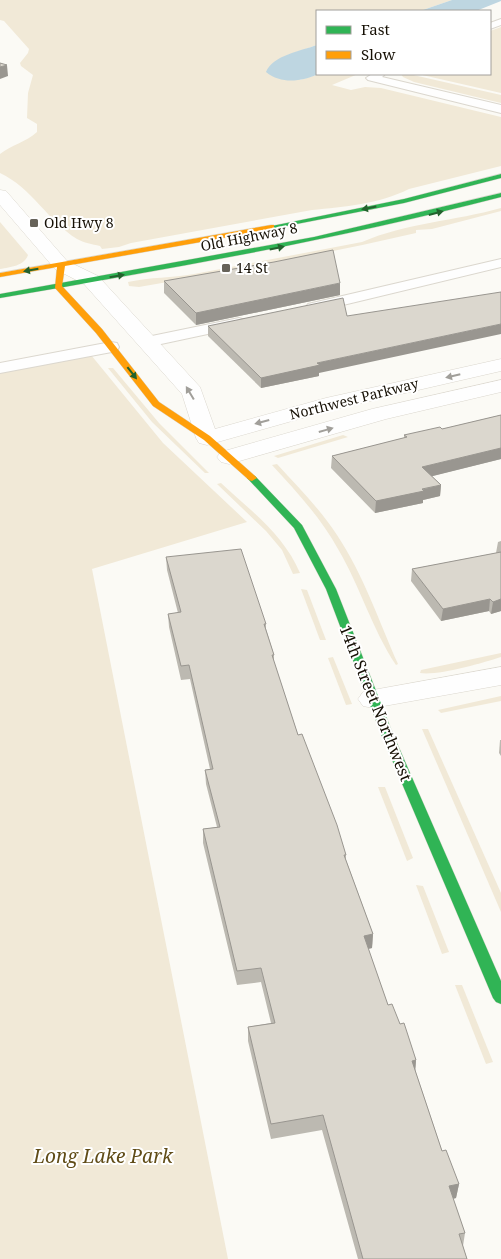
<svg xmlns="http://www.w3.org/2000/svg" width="501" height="1259" viewBox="0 0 501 1259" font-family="'Noto Serif',serif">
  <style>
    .green { fill: #f1e9d7 }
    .water { fill: #bed6e1 }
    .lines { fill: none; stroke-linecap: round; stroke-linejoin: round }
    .lane-casing { stroke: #dbd7ce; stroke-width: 2 }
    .street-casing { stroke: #dbd7ce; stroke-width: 1 }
    .fast-casing { stroke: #dbd7ce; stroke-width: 1 }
    .slow-casing { stroke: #dbd7ce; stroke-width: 1 }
    .lane { fill: #fefefe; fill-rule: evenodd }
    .street { fill: #fefefe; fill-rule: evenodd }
    .fast { fill: #30b455; fill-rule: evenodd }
    .slow { fill: #ff9f0a; fill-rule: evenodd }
    .wall { fill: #bcb9b1 }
    .shaded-wall { fill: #999690 }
    .building { fill: #dbd7ce; stroke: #999690 }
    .oneway { fill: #23622d }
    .oneway2 { fill: #a19f9a }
    .poi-dot { fill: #666259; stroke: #fff; stroke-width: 2 }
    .labels { text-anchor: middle; stroke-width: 4; stroke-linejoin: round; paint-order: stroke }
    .far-poi-label { font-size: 14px; fill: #161005; stroke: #fff; text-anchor: start }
    .far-street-label { font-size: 14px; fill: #161005; stroke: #fff }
    .street-label { font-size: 16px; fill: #161005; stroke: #fff }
    .near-park-label { font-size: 19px; font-style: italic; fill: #604c17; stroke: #fff }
  </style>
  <rect width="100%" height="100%" fill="#fbfaf5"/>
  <g class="green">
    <path d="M0 0H452L420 11H317V45L288 55 300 80 319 74H358L332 85 351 90 365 87 381 88 501 117V166L409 189C379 204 344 207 312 210L131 243 119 247 102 249 100 246C92 244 84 243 77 239 48 221 32 188 0 173V154C11 145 26 142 37 132V124L27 118 28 93 33 75 21 66 20 63 28 53 29 49 4 21 0 20Z"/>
    <path d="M501 27V93L418 74H490V31Z"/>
    <path d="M401 74H409L501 95V103L414 82 403 77Z"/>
    <path d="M501 208V211L432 229 416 230V233C325 254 232 271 139 287L129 286 128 282C150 277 172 278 194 274L362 242C406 223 455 221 501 208Z"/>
    <path d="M0 222 28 255C24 266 11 267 0 269Z"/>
    <path d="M91 355 163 443 247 522 92 569 228 1259H0V373Z"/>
    <path d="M108 368H113L159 423 209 473H205L152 422Z"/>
    <path d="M343 435 348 437 278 458 274 456Z"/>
    <path d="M277 464C298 487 320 509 337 535 363 574 379 621 398 664L396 665C372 629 360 586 338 549 321 518 296 491 272 465Z"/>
    <path d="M221 483C250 510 284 535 300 573L293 574 282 550 266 531 217 484Z"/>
    <path d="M301 589 307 590 326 640H320Z"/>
    <path d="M501 653V657C483 663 437 676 420 673L421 670Z"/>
    <path d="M333 657 352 704 346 705 328 658Z"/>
    <path d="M501 696V701L441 713 438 710Z"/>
    <path d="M422 729H428L501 893V912Z"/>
    <path d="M378 787H385L413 858 407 861Z"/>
    <path d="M416 885 423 886 449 952 442 954Z"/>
    <path d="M455 985H462L493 1062 486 1064Z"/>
  </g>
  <g class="water">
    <path d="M452 0H501V1L476 11H420Z"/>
    <path d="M317 45V74H319C302 81 282 85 266 72 273 55 301 51 317 45Z"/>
  </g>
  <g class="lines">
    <defs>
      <g id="lane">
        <path d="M501 19V25L490 29V23Z"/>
        <path d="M372 74H385L382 77 501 105V113L368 80 366 78Z"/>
        <path d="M501 259V267L314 312 308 310 306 307 308 304Z"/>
        <path d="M239 318 245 320 247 323 245 326 147 347 141 346 139 342 141 338 147 337Z"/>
        <path d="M111 342 117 343 119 347 117 351 0 373V363Z"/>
      </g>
      <g id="street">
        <path d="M0 190 6 191 67 261 98 276 200 387 215 429 326 398 501 359V371L331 410 207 445 199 443 196 438 182 394 84 284 55 269 0 205Z"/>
        <path d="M501 380V392L386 419 229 464 221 462 217 457 221 452 372 409Z"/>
        <path d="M501 667V685L373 708 363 706 358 699 363 692 373 690Z"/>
      </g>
      <g id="fast">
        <path d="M501 174V178L404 203 271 229 267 227 404 199Z"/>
        <path d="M501 193V197C336 240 168 269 0 298V294L314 237Z"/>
        <path d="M252 475 255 476 302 525 336 589 393 734 501 981V1004L496 1002 493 998 381 734 326 589 294 528 249 480 247 478Z"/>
      </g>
      <path id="slow" d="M271 225H274V229L65 266 62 286 102 329 159 402 210 436 255 476 257 478 252 481 249 480 204 440 153 406 96 333 55 288 57 267 0 277V273Z"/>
    </defs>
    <use href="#lane" class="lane-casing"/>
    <use href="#street" class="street-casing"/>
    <use href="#fast" class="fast-casing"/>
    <use href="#slow" class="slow-casing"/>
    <use href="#lane" class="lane"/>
    <use href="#street" class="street"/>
    <use href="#fast" class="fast"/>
    <use href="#slow" class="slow"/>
  </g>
  <g class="wall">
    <path d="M164 281 340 295 196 325 164 293Z"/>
    <path d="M208 326 319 373V376L261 388 208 336Z"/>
    <path d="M501 415V459L432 476 441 485 440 496 423 500V503L375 513 331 468 332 456 404 438V435L442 429Z"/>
    <path d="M501 541V611L491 614 489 611 441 621 411 581 412 569 496 553 498 542Z"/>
    <path d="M166 557 266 624V629L274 655V662L298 735 346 855V860L373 934 372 948 368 949 388 1005 400 1024 416 1060 415 1070 442 1151 459 1184 456 1198 453 1199 465 1233 463 1246 467 1259H358L322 1130 271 1139 248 1041V1027L271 1023 261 982 237 985 203 843V829L217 827 206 784 205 770 210 769 190 679 181 680 169 627 168 614 178 613 167 570Z"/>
    <path d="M500 740H501V756L499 753Z"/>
  </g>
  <g class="shaded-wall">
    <path d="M7 65 8 76 0 79V67Z"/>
    <path d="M340 283V295L196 325V313Z"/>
    <path d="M501 324V334L319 373V376L261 388V378L317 363Z"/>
    <path d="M501 448V459L421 479 422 467Z"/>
    <path d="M441 485 440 496 423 500V503L375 513 376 501Z"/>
    <path d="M490 599 489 611 441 621 443 609Z"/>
    <path d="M501 599V611L491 614 493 602Z"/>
    <path d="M373 934 372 948 363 950 364 936Z"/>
    <path d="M416 1060 415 1075 412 1061Z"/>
    <path d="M459 1184 456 1198 447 1200 449 1186Z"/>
  </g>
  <g class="building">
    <path d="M0 63 7 65 0 67Z"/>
    <path d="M333 250 340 283 196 313 164 281 274 262Z"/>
    <path d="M501 292V324L317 363 320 365 261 378 208 326 343 298 347 316Z"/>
    <path d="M501 415V448L422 467 441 485 422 489 424 491 376 501 332 456 407 437 404 435 440 427 442 429Z"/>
    <path d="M241 549 266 624H264L274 655H272L298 735 302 734 337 825 346 855H344L373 934 364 936 388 1005 392 1004 400 1024 404 1023 416 1060 412 1061 442 1151 446 1150 459 1184 449 1186 465 1233 459 1234 467 1259H363L323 1115 271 1124 248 1027 275 1023 261 968 237 971 203 829 220 827 205 770 213 769 189 665 181 666 168 614 181 612 166 557Z"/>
    <path d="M501 552V599L493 602 490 599 443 609 412 569Z"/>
  </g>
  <defs><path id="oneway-solid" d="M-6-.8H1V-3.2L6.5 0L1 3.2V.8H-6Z" transform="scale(1.25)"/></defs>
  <g class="oneway">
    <use href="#oneway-solid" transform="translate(369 208) rotate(169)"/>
    <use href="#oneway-solid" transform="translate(436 213) rotate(-15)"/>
    <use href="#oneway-solid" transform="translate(277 248) rotate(-12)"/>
    <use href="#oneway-solid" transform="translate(31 270) rotate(170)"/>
    <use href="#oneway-solid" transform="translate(117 276) rotate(-10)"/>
    <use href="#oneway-solid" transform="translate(132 373) rotate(52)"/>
  </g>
  <g class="oneway2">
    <use href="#oneway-solid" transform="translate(453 376) rotate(167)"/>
    <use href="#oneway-solid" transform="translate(190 393) rotate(-121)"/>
    <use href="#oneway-solid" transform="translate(262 422) rotate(165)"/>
    <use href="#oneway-solid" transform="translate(326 430) rotate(-16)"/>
  </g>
  <g class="poi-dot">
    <rect x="29" y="218" width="10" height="10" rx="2.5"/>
    <rect x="221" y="263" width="10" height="10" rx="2.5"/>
  </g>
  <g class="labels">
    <g class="far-poi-label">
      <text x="44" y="228">Old Hwy 8</text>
      <text x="236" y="273">14 St</text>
    </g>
    <g class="far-street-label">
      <text transform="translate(249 237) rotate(-11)" y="5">Old Highway 8</text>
      <text transform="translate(354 399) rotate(-14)" y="5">Northwest Parkway</text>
    </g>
    <g class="street-label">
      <text transform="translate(376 703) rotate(68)" y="6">14th Street Northwest</text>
    </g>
    <g class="near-park-label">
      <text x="103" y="1163">Long Lake Park</text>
    </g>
  </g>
  <rect x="316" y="10" width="175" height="65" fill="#ffffff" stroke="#a29f9b"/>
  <rect x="326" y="26" width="25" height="8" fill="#30b455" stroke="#a29f9b"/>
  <text x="361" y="35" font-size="15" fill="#161005">Fast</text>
  <rect x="326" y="51" width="25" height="8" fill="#ff9f0a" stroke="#a29f9b"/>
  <text x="361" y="60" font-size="15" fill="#161005">Slow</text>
</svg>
